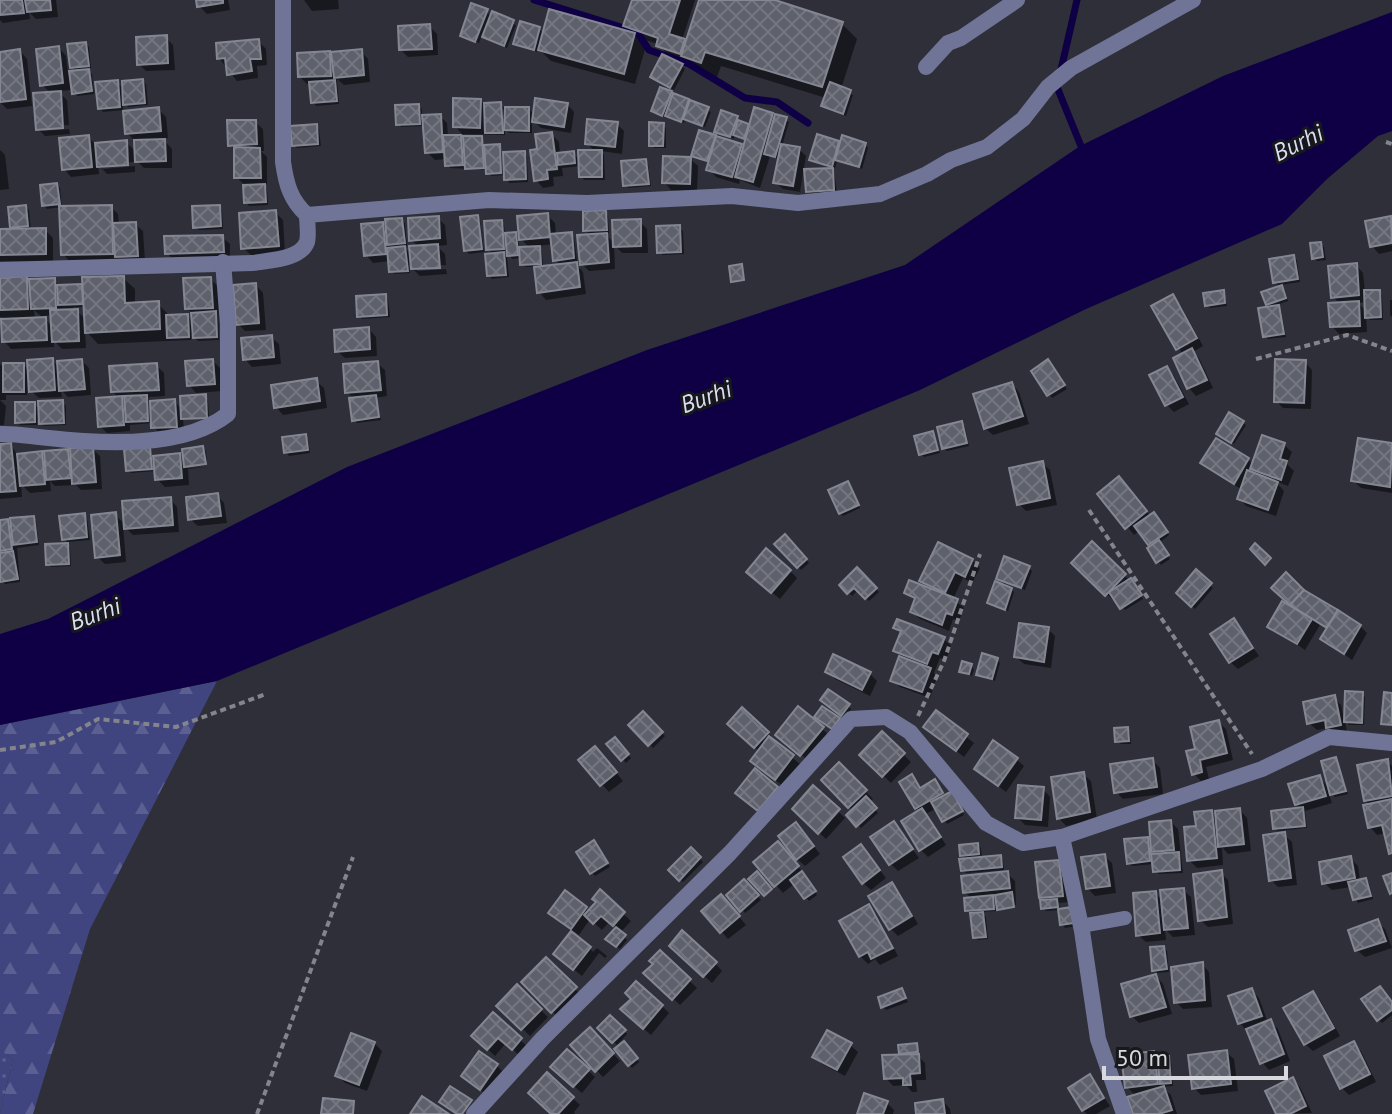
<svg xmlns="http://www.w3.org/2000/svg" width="1392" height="1114" viewBox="0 0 1392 1114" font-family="'PT Sans',sans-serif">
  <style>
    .grass { fill: url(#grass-dots) }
    .forest { fill: url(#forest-firs) }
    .water { fill: #0f0045 }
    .shadow { fill: #0007; fill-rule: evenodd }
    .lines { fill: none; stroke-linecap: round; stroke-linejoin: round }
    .stream { stroke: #0f0045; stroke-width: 7 }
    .building { fill: url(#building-cross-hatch); stroke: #848692; stroke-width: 2 }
    .path { stroke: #83848c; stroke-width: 4; stroke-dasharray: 6 4; stroke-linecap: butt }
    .service { stroke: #707496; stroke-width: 14 }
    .minor { stroke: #707496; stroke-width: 16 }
    .labels { text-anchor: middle; stroke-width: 6; stroke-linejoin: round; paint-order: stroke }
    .water-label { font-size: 24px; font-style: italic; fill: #dbdef3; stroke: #17181c }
  </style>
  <defs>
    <pattern id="grass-dots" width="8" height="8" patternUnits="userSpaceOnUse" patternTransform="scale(2)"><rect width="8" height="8" fill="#41457f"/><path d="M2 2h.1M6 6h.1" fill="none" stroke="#5c5f91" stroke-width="1.8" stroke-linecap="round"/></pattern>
    <pattern id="forest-firs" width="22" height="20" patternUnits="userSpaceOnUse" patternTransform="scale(2)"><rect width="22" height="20" fill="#41457f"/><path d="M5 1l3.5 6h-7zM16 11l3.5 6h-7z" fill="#5c5f91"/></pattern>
    <pattern id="building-cross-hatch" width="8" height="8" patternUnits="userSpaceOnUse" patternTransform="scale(2)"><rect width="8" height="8" fill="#5e606b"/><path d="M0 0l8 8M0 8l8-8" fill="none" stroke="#747680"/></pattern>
  </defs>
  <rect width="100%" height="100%" fill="#2e2f39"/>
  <path class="grass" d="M0 1050 13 1059 0 1114Z"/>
  <path class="forest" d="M217 681 90 929 33 1114H0L13 1059 0 1050V725Z"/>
  <path class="water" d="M1392 12V131L1378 136 1327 179 1282 224 1086 309 920 390 217 681 0 725V634L48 619 347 467 647 350 905 265 1080 146 1223 76Z"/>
  <g class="shadow">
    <path d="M0 0H56L58 17 36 19 29 12 30 19 3 23 0 20Z"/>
    <path d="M198 0H228L230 10 207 14 199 6Z"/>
    <path d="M304 0H338L339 9 312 11Z"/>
    <path d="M634 0H695L682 40 687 44 701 0H769L842 24 857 39 841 89 853 95 846 116 827 109 823 106 826 98 721 66 717 77 698 71 691 64 670 58 658 44 636 37 646 46 635 84 551 61 538 48 537 52 515 43 521 24 539 29 544 34 550 11 635 35 626 26Z"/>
    <path d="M486 11 492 17 516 25 507 48 487 40 482 35 479 43 462 35Z"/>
    <path d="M430 27 437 34 438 55 408 57 400 49Z"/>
    <path d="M166 38 173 45 175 70 146 71 139 64Z"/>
    <path d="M258 41 266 49 267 65 257 66 258 78 237 81 219 58Z"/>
    <path d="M86 44 89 47 91 68 86 69 92 74 94 94 77 96 73 90 58 91 67 100 69 125 42 127V131L69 129 70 134 45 136 38 129 51 93 42 85 59 48 66 56 68 73 77 72 72 67Z"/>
    <path d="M20 51 27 59 32 106 7 109 0 102V54Z"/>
    <path d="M361 51 368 59 370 82 344 85 337 79 339 104 316 106 313 102 311 84H307L300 77 329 53 334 59Z"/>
    <path d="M682 66 685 69 674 90 655 80Z"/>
    <path d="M143 81 146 84 148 105 128 107 122 100 123 110 103 112 100 108 117 82 124 89Z"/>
    <path d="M671 93 711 112 705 127 685 120 684 123 667 115 666 118 653 111Z"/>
    <path d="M480 101 485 105 501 104 505 109H529L535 115 567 104 574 112 571 133 541 128 532 119V133H509L505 128V135L462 134 455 126Z"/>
    <path d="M418 106 422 109V117L440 116 447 123 448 137 481 138 485 147 499 146 502 154 524 153 527 156 528 182 509 183 506 175 491 176 488 170 450 168 446 159 435 160 427 152 425 126 401 127 398 124Z"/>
    <path d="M158 109 166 117 168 138H162L172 149V168H144L134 158V162L103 164V169L135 166V172L107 174 98 164 99 174 71 177 64 169 88 137 96 145 126 142 137 153 135 141 127 133Z"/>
    <path d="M772 114 789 122 782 146 799 149 806 156 800 192 783 189 775 182 780 159 770 156 760 188 740 180 739 184 716 177 709 169 710 163 693 156 714 136 745 149 747 141 734 136V139L717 131 737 117 739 122 751 128Z"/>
    <path d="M255 122 263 129 264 151H261L267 157V184H263L267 189 268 205 249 206 246 202 245 185 236 177V151L230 145Z"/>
    <path d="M617 124 624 131 622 154 601 151 604 155 605 180H584L581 176 580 166 562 168 563 176 553 177 554 186 543 188 536 180 540 151 551 134 559 142 560 155 573 153 580 160 595 152 587 143Z"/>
    <path d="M663 125 666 128V148H654L651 145Z"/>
    <path d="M316 126 319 129 321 146 297 148 294 145Z"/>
    <path d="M818 137 841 144H865L868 148 862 169 837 161 835 168 814 162 811 159Z"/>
    <path d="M0 150 5 155 9 189 0 190Z"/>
    <path d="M690 159 698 166 697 191 671 190 664 182Z"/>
    <path d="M645 161 648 164 651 186 628 188 625 185Z"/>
    <path d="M834 170 837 192 811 194 808 191 806 171Z"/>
    <path d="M57 185 60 188 62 208 111 207 118 214 119 225 135 224 143 231 145 262H70L63 254 61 207 47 209 44 205Z"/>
    <path d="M26 207 29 210 31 231 45 230 53 238V261H0V231H16L12 227Z"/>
    <path d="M219 207 222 210 223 229 199 230 195 227Z"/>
    <path d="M275 212 283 220 285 253 251 255 243 248Z"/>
    <path d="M605 212 608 216 609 233H604L615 244 640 222 647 229 648 253H622L614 244 615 269 589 271 582 264 591 236 585 230Z"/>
    <path d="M547 215 555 223 556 236 571 234 574 237 577 261H573L583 272 586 294 546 300 539 292 536 267H525L522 258 512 259 508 251 501 252 507 257 509 277 492 279 489 276 494 255 488 249 501 222 504 225 505 235 515 234 518 237 519 249 530 248 521 239ZM554 244 555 260 562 266 543 268 542 251 537 246Z"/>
    <path d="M477 217 480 220 484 252 469 254 466 251Z"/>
    <path d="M438 218 445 225 447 245 437 246 445 254 446 265 417 267V271L446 269 447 274 420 276 409 265 410 273 395 274 391 271 390 261 373 263 366 255 383 224 388 230 402 220 405 223 407 246H403L412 255 419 247 411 240Z"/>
    <path d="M1391 218 1392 251 1379 254 1372 246Z"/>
    <path d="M680 228 683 231 684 254 663 255 659 252Z"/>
    <path d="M222 237 230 244V259L174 261 167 253Z"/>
    <path d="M1321 244 1324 247 1326 260 1317 261 1314 258Z"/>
    <path d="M1293 257 1297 260 1300 282 1280 285 1285 290 1288 301 1277 305 1281 310 1286 337 1268 339 1265 336 1271 308 1267 304 1280 288 1275 282Z"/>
    <path d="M1356 265 1363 273 1365 292H1379L1382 295 1383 320H1370L1366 316 1367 332 1339 334 1332 326 1340 304 1333 297ZM1367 302V312L1358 303Z"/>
    <path d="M26 278 31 284 54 280 61 287 81 286 85 290 123 278 135 289V305L158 304 169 315 188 316 194 322V315L187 308 210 279 218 286 219 340 198 341 191 334V340L98 344 85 330 86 348 62 349 54 341V347L11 349 4 341 3 317H0V280ZM73 307H86V320ZM34 310 44 319 35 320ZM53 315V327L42 316Z"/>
    <path d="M256 285 263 293 266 330 245 331 238 324Z"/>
    <path d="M1223 292 1227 306 1210 308 1206 305Z"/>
    <path d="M385 296 388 299 390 317 362 319 359 316Z"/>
    <path d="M1173 297 1180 304 1203 346 1193 352 1199 358 1213 388 1196 396 1189 388 1175 359 1183 355 1154 307Z"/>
    <path d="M1390 300H1392V317L1390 315Z"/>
    <path d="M369 329 376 337 377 356 345 358 337 351Z"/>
    <path d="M271 337 279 344 281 364 252 367 245 359Z"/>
    <path d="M52 360 59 367 82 361 89 368 91 395 68 397 61 390 62 397 39 398 31 391Z"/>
    <path d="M213 361 220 368 222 391 196 393 189 385Z"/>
    <path d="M1305 362 1312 370 1311 409 1283 408 1276 401Z"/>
    <path d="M377 363 385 370 387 396 375 398 381 420 357 423 354 420 355 400 347 392Z"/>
    <path d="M0 364 5 369 24 365 29 371H27V395H6V400H0Z"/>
    <path d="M156 365 164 373 165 396 149 397V403L175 402 182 409 205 396 208 400 209 416 183 417 184 433 161 434 153 427V423L130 425V431L107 433 100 426 119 398 113 392Z"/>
    <path d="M1051 365 1067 389 1052 398 1034 371Z"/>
    <path d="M1167 368 1174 376 1189 404 1174 412 1167 405Z"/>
    <path d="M316 381 324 388 327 408 283 415 276 407Z"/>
    <path d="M1012 384 1019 392 1029 424 993 435 985 428Z"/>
    <path d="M0 400 6 406 4 425H0Z"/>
    <path d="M62 402 66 406V425L44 426 37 419V425H20L17 422 34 404 40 410Z"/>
    <path d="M1242 422 1246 425 1234 444 1221 436Z"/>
    <path d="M961 424 965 427 969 446 947 451 943 448Z"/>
    <path d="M933 434 940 453 924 457 921 454Z"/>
    <path d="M305 436 308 440 310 453 289 456 286 452Z"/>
    <path d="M1360 440 1392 445V493L1361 488 1354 481Z"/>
    <path d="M11 445 18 456 41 453 46 459V453L92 449 100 456 102 489 81 490 76 485 55 486 50 481 51 491 30 493 21 484 22 497 0 499V446Z"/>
    <path d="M1284 445 1292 452 1287 464 1294 471 1288 486 1275 481 1284 491 1276 516 1246 506 1239 498 1242 490 1203 463 1248 459 1253 465Z"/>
    <path d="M203 448 206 451 207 462 187 464V468L208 467 188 469 189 485 165 487 157 479 156 471 131 473 128 470 149 449 153 458 180 455 185 461Z"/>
    <path d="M1042 463 1050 470 1057 505 1026 511 1019 504Z"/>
    <path d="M1127 486 1151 517 1157 518 1169 535 1159 543 1170 559 1161 565 1149 549 1153 547 1140 530 1134 535 1100 494Z"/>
    <path d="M850 487 860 508 843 516 840 513Z"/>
    <path d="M217 495 224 503 227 523 198 526 190 519Z"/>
    <path d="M170 499 177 507 179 532 133 535 123 525 126 562 105 564 97 557 115 515 126 525Z"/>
    <path d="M84 515 87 518 90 540 67 542 64 539Z"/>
    <path d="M33 518 36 521 39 545 17 548 20 582 5 584 2 581 0 567V522H8L13 527Z"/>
    <path d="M785 537 809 563 801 570 777 544Z"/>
    <path d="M1092 544 1133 584 1143 599 1125 610 1116 599 1114 601 1074 562Z"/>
    <path d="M67 545 70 548 71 566 51 567 48 564Z"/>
    <path d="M972 560 980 568 972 583 963 578 953 599 964 608 959 621 953 619 949 631 920 619 912 612 916 601 906 593 933 592 922 580Z"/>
    <path d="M1029 568 1032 571 1025 590 1005 583 1014 592 1008 611 990 603 1008 588 998 578Z"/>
    <path d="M857 570 879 592 869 601 858 590 852 596 841 585Z"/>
    <path d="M790 571 797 578 780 599 756 579Z"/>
    <path d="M1196 572 1213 588 1195 609 1178 593Z"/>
    <path d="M1303 592 1360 626 1367 633 1352 660 1323 639 1328 630 1320 625 1305 650 1270 626Z"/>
    <path d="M1234 620 1259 656 1238 669 1230 662Z"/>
    <path d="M896 628 944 639 951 646 946 660 940 658 934 673 937 677 930 698 900 687 893 680 901 656 896 651 902 634Z"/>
    <path d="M1048 629 1055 636 1051 668 1024 664 1016 657Z"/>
    <path d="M997 660 1000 663 995 681 978 674Z"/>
    <path d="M971 666 974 669 972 676 961 671Z"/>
    <path d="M828 672 870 674 877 681 870 696 835 679Z"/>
    <path d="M1362 694 1365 697 1364 725H1349L1345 720 1347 732 1336 734 1329 728 1317 730 1309 723 1334 698 1341 705 1344 719Z"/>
    <path d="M825 703 848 706 851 709 845 718Z"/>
    <path d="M936 713 974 743 964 757 926 727Z"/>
    <path d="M643 714 665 736 653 748 631 725Z"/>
    <path d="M1218 722 1226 729 1233 760 1206 767 1209 779 1201 781 1194 774 1197 751Z"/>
    <path d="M730 724 768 733 775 740 773 742 800 764 783 786 760 768V752Z"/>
    <path d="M822 729 830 736 809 761 785 742Z"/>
    <path d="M1127 729 1130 732 1131 744H1121L1117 741Z"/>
    <path d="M882 734 911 762 891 783 862 755Z"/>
    <path d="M614 739 631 758 626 763 609 744Z"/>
    <path d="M603 756 623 781 609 792 581 761Z"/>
    <path d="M1016 759 1024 766 1006 792 976 769Z"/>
    <path d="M1335 759 1348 794 1335 797 1328 791 1332 803 1305 811 1307 828 1278 831 1275 828 1302 809 1297 804 1319 777 1330 789Z"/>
    <path d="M1152 760 1160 768 1163 794 1123 799 1116 792Z"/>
    <path d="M1387 761 1392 766V854L1386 833 1377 835 1370 827 1371 806 1365 800Z"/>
    <path d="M839 765 873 799 869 802 878 813 861 828 849 815 853 811 823 780Z"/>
    <path d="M1083 774 1091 781 1097 819 1066 826 1059 818Z"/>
    <path d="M912 776 922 789 935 781 946 796 955 797 964 815 947 824 937 808 926 814 946 845 928 857 920 849V811L901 782Z"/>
    <path d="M814 788 845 818 826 839 794 809Z"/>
    <path d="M1043 789 1050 797 1048 827 1025 825 1017 817Z"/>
    <path d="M1240 810 1247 818 1251 851 1228 854 1222 847 1223 865 1197 868 1189 860 1198 828 1211 812 1217 818Z"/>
    <path d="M1171 822 1178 829 1183 873 1158 874 1154 864 1132 866 1128 863 1147 839 1153 845Z"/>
    <path d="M894 824 919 858 898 871 891 864Z"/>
    <path d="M803 832 820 854 805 866 797 859Z"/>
    <path d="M1284 835 1292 842 1297 885 1278 887 1271 880Z"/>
    <path d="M978 845 981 848 982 859 1000 857 1003 860 1004 870 966 873 963 870 967 860 962 855Z"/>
    <path d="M597 846 610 867 595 876 579 852Z"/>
    <path d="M861 846 886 878 871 890 863 883Z"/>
    <path d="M691 850 703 862 683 882 671 870Z"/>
    <path d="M785 851 805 875 817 895 809 901 795 883 783 893 756 862Z"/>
    <path d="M1104 856 1112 863 1116 893 1095 896 1088 889Z"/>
    <path d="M1350 858 1358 866 1360 881 1366 880 1369 883 1373 899 1358 903 1351 887 1332 890 1324 883Z"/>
    <path d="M1059 862 1066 869 1069 902 1059 903 1060 911 1077 926 1065 928 1062 924 1060 910 1046 911 1043 908 1046 902 1040 897Z"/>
    <path d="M1007 873 1015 881 1016 905 999 908 996 906V911L981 912 986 917 988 939 978 940 975 937 972 913 967 910 972 899 965 892Z"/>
    <path d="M1221 873 1228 880 1233 924 1208 927 1200 920Z"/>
    <path d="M744 882 761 900 745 913 729 895Z"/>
    <path d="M891 884 899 892 918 924 898 936 890 928Z"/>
    <path d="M1183 890 1191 897 1195 935 1173 937 1165 929 1166 940 1146 942 1138 935 1155 893 1163 901Z"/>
    <path d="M600 892 631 921 620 933 627 940 620 949 608 938 617 928 610 921 602 930 590 919 579 935 558 920 585 908 589 912 598 903Z"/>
    <path d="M728 904 746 925 728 939 703 911Z"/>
    <path d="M868 907 876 914 898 956 880 965 875 959 868 964 860 956Z"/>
    <path d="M1377 922 1385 929 1392 948 1365 957 1357 950Z"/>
    <path d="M590 948 593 952 597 948 607 956 605 958 599 953 582 976 563 961Z"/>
    <path d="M1164 948 1167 951 1169 972 1157 973 1154 970Z"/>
    <path d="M660 953 697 988 680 1005 646 973 656 965Z"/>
    <path d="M679 953 715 963 722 971 712 983Z"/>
    <path d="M546 960 582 996 560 1019 524 982Z"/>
    <path d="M1202 964 1209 972 1212 1007 1183 1009 1176 1002Z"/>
    <path d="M1156 976 1163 984 1172 1014 1139 1023 1132 1016Z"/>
    <path d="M517 987 548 1017 530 1036 499 1006Z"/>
    <path d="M902 990 908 1002 886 1010 883 1007Z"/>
    <path d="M1251 990 1259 998 1268 1023 1271 1022 1278 1029 1290 1061 1269 1070 1262 1062 1247 1031 1240 1023Z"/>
    <path d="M1313 993 1320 1000 1340 1036 1313 1051 1305 1044Z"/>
    <path d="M1392 1004V1015L1382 1023 1379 1020Z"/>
    <path d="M662 1006 669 1013 651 1035 630 1017Z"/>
    <path d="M493 1015 528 1047 520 1056 506 1043 495 1056 474 1036Z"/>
    <path d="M610 1017 627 1034 617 1045 600 1028Z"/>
    <path d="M590 1030 620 1061 603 1077 573 1045Z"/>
    <path d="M374 1043 382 1051 367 1091 345 1083 338 1076Z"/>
    <path d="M624 1044 639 1062 632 1068 617 1050Z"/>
    <path d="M1354 1044 1361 1051 1376 1082 1349 1095 1342 1088Z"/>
    <path d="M850 1045 858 1052 845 1076 822 1064 815 1057Z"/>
    <path d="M916 1045 920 1055H917L925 1063 926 1080H916L917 1092H912L906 1085 893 1086 886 1078 904 1056 901 1053Z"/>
    <path d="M567 1051 595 1077 582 1093 560 1074Z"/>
    <path d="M1226 1052 1234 1059 1238 1091 1201 1095 1194 1088Z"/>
    <path d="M1153 1053 1159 1059 1168 1058 1171 1061 1173 1086 1162 1087 1171 1095 1177 1114H1135L1136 1096 1127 1087Z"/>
    <path d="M497 1066 504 1073 488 1096 464 1076Z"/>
    <path d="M547 1075 580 1105 574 1112 575 1114H553Z"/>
    <path d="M1090 1077 1110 1106 1096 1114H1087L1083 1110Z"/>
    <path d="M1292 1080 1300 1087 1312 1113 1278 1114Z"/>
    <path d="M943 1101 950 1109 951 1114H918Z"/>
    <path d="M887 1103 894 1110 893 1114H859Z"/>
  </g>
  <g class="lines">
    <g class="stream">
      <path d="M534 0 637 32 649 50 689 64 745 98 777 102 808 123"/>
      <path d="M1077 0 1057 87 1083 151"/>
    </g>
  </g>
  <g class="building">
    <path d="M0 0H22L24 13 0 15Z"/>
    <path d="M25 0H50L51 10 27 12Z"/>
    <path d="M196 0H223V3L197 7Z"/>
    <path d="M632 0H680L669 34 685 39 680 54 656 46 658 38 623 26Z"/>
    <path d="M699 0H775L843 22 822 87 705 52 701 63 681 56Z"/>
    <path d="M471 3 488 9 475 42 460 36Z"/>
    <path d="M549 9 635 33 624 74 538 50Z"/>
    <path d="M492 11 514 20 504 46 482 37Z"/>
    <path d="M520 21 540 27 534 50 513 44Z"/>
    <path d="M430 24 432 49 399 50 398 26Z"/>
    <path d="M167 35 168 63 137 65 136 37Z"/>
    <path d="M259 39 261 59H250L252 71 227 75 225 58 217 59 216 43Z"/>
    <path d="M86 42 89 66 70 68 67 44Z"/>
    <path d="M59 46 63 83 40 86 36 49Z"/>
    <path d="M20 49 26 99 0 102V52Z"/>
    <path d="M362 49 364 75 334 78 331 52Z"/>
    <path d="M330 51 331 76 298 77 297 53Z"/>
    <path d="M662 54 683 64 670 88 650 77Z"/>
    <path d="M89 69 92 91 72 94 69 71Z"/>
    <path d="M143 79 145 103 123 105 122 81Z"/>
    <path d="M118 80 120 107 98 109 95 82Z"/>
    <path d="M335 80 337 101 311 103 309 82Z"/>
    <path d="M830 82 851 90 843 114 821 106Z"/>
    <path d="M660 87 672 91 662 116 651 111Z"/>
    <path d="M61 91 63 128 36 130 33 93Z"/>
    <path d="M673 93 689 99 681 122 665 116Z"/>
    <path d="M453 98 481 99 480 128 453 127Z"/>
    <path d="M535 98 568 103 564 127 532 122Z"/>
    <path d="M690 100 709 107 702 126 683 119Z"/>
    <path d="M501 102 503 133H485L484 103Z"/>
    <path d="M419 104 420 124 396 125 395 105Z"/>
    <path d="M159 107 161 131 125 134 123 111Z"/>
    <path d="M505 107H529V131L504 130Z"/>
    <path d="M754 107 773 113 753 182 735 177Z"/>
    <path d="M721 110 738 116 730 137 714 132Z"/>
    <path d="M441 114 443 152 425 153 422 115Z"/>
    <path d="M775 114 787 117 775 157 764 154Z"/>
    <path d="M587 119 618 122 615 147 585 144Z"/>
    <path d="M227 120H256L257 144 228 146Z"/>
    <path d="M738 120 749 124 744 139 733 135Z"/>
    <path d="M649 122 664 123 663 146H649Z"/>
    <path d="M317 124 318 144 292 146 290 126Z"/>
    <path d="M699 130 716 135 707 161 691 156Z"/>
    <path d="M552 132 557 169 547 170 548 179 534 181 530 150 537 149 535 134Z"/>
    <path d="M817 134 839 141 832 167 809 160Z"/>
    <path d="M89 135 92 167 62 170 59 138Z"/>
    <path d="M443 135H461L463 165 445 166Z"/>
    <path d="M842 135 866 143 859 167 835 160Z"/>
    <path d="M463 136H482L484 168 465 169Z"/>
    <path d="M716 136 742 144 732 177 706 170Z"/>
    <path d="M165 139 166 161 135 162 134 140Z"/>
    <path d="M127 140 128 165 97 167 95 143Z"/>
    <path d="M500 144 501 173 486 174 484 145Z"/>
    <path d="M781 144 800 147 793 186 773 183Z"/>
    <path d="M234 147 260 148 261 178H234Z"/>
    <path d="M578 150H602V177H579Z"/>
    <path d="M525 151 526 179 504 180 503 152Z"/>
    <path d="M574 151 575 163 558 165 557 153Z"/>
    <path d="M663 156 691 157 690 184 662 183Z"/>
    <path d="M646 159 649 184 623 186 621 161Z"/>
    <path d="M833 168 834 190 806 192 804 169Z"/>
    <path d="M57 183 60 204 42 206 40 185Z"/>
    <path d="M265 184 266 202 244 203 243 185Z"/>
    <path d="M26 205 28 226 10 228 8 207Z"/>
    <path d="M112 205 113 254 61 255 59 206Z"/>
    <path d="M220 205 221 226 193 228 192 206Z"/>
    <path d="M276 210 279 246 241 249 239 213Z"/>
    <path d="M606 210 607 230 583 231V211Z"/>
    <path d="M548 213 550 237 519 240 517 216Z"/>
    <path d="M478 215 482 249 464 251 460 217Z"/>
    <path d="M439 216 440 238 409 241 408 218Z"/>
    <path d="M1391 216 1392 243 1370 247 1365 221Z"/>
    <path d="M402 218 405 243 387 245 385 219Z"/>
    <path d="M641 219V246L613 247 612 220Z"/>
    <path d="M502 220 504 249 486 250 484 221Z"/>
    <path d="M136 222 138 256 115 257 113 223Z"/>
    <path d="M383 222 386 254 364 256 361 224Z"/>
    <path d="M680 225 681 252 657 253 656 226Z"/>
    <path d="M46 228V254L0 255V229Z"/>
    <path d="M516 232 518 255 507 256 505 233Z"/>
    <path d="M572 232 574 258 553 261 550 234Z"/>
    <path d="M607 233 609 262 580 265 577 235Z"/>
    <path d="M223 235 224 252 165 254 164 236Z"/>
    <path d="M1321 242 1323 257 1312 259 1310 243Z"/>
    <path d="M438 244 440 268 411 269 409 246Z"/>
    <path d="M405 246 408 271 389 272 387 248Z"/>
    <path d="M540 246 541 264 520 265 519 247Z"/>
    <path d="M504 252 506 275 487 276 485 254Z"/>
    <path d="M1294 255 1298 279 1273 283 1269 259Z"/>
    <path d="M577 262 580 287 537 293 534 267Z"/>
    <path d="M1357 263 1359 295 1331 298 1328 266Z"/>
    <path d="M742 264 744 280 731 282 729 266Z"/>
    <path d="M27 276 28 309 0 310V278Z"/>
    <path d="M124 276 125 303 159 301 160 329 85 333 82 277Z"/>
    <path d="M211 277 213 308 185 309 183 278Z"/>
    <path d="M55 278 56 308 31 309 29 279Z"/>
    <path d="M256 283 259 323 236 325 233 285Z"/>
    <path d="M82 284 83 304 58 305 57 285Z"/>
    <path d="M1282 285 1286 298 1266 305 1261 292Z"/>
    <path d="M1224 290 1225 303 1205 306 1203 293Z"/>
    <path d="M1364 290H1380L1381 317 1365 318Z"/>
    <path d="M386 294 387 315 357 317 356 296Z"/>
    <path d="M1173 294 1197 338 1176 350 1151 306Z"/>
    <path d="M1359 301 1360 326 1330 327 1328 303Z"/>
    <path d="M1279 305 1284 334 1263 337 1258 308Z"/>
    <path d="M78 309 79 341 52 342 50 310Z"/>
    <path d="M216 311 217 337 193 338 191 313Z"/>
    <path d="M188 314 189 337 167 338 166 315Z"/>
    <path d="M46 317 47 340 2 342 1 319Z"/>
    <path d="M369 327 370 349 335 352 334 330Z"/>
    <path d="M272 335 274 357 243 360 241 338Z"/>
    <path d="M1192 348 1207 380 1187 389 1173 358Z"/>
    <path d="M53 358 55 390 29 392 27 360Z"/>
    <path d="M82 359 85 389 59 391 57 361Z"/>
    <path d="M213 359 215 384 187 386 185 361Z"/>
    <path d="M1048 359 1065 385 1047 396 1031 371Z"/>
    <path d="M1275 359 1306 360 1304 403 1274 402Z"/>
    <path d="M378 361 381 390 345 393 343 364Z"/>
    <rect x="3" y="363" width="21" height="29"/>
    <path d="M157 363 159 390 111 392 109 366Z"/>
    <path d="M1167 366 1183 397 1165 406 1149 375Z"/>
    <path d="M317 378 320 401 274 408 271 385Z"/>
    <path d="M1012 382 1023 416 984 429 973 394Z"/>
    <path d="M206 394 207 418 181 419 180 396Z"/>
    <path d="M147 395 148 421 126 422 124 396Z"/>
    <path d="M376 395 379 417 352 421 349 398Z"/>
    <path d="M122 396 124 425 98 427 96 398Z"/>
    <path d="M175 399 177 427 151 428 150 401Z"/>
    <path d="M63 400 64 423 39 424 38 401Z"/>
    <path d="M15 402H35V422L15 423Z"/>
    <path d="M1229 412 1244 421 1231 443 1216 434Z"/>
    <path d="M962 421 967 443 942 449 937 427Z"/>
    <path d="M933 431 938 450 919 455 914 436Z"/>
    <path d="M306 434 308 450 284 453 282 437Z"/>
    <path d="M1262 435 1285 443 1280 459 1287 461 1281 480 1250 469Z"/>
    <path d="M1216 438 1249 458 1234 484 1200 463Z"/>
    <path d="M1358 438 1392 443 1390 487 1351 481Z"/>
    <path d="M11 443 16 491 0 492V444Z"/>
    <path d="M203 446 206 464 184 467 182 449Z"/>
    <path d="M93 447 96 482 72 484 70 448Z"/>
    <path d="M150 447 152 469 126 471 124 449Z"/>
    <path d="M68 449 71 478 46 480 44 451Z"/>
    <path d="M42 451 45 484 20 486 17 454Z"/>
    <path d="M180 453 182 478 155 480 153 456Z"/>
    <path d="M1043 461 1050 498 1017 505 1009 468Z"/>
    <path d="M1247 470 1278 482 1268 510 1237 499Z"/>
    <path d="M1119 476 1147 511 1125 529 1097 494Z"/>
    <path d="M848 481 859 505 839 514 828 490Z"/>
    <path d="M218 493 221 516 188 520 186 497Z"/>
    <path d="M171 497 173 525 124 529 122 501Z"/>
    <path d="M116 512 120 555 95 558 91 515Z"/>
    <path d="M1154 512 1168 532 1148 545 1134 526Z"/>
    <path d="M85 513 87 537 62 540 59 516Z"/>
    <path d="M34 516 37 542 13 545 10 518Z"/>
    <path d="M8 519 12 549 0 551V520Z"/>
    <path d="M785 534 807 559 797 568 774 544Z"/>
    <path d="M1159 540 1169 555 1156 563 1147 548Z"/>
    <path d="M1092 541 1126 574 1105 596 1071 563Z"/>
    <path d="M938 542 973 559 965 577 955 572 945 593 919 581Z"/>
    <path d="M68 543 69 564 46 565 45 544Z"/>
    <path d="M1255 543 1271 558 1265 565 1250 549Z"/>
    <path d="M766 548 791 570 771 593 746 572Z"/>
    <path d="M13 551 18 579 0 582V553Z"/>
    <path d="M1004 556 1030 566 1021 588 996 579Z"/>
    <path d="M857 567 877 588 865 599 854 588 847 594 839 585Z"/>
    <path d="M1196 569 1212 583 1191 607 1176 593Z"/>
    <path d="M1286 572 1304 590 1290 605 1271 588Z"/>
    <path d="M1131 578 1142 595 1120 609 1109 592Z"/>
    <path d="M909 580 958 599 952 615 946 613 942 625 910 612 915 598 904 593Z"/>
    <path d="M995 581 1012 588 1005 610 987 603Z"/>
    <path d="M1304 590 1338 610 1327 628 1290 605Z"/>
    <path d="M1282 601 1312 619 1297 644 1267 627Z"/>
    <path d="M1338 610 1361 625 1344 654 1320 639Z"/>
    <path d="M1234 618 1253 648 1229 663 1210 634Z"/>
    <path d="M897 619 945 637 938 654 932 652 927 664 893 651 901 631 893 628Z"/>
    <path d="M1019 623 1049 627 1044 662 1014 657Z"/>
    <path d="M982 653 998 658 992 679 976 675Z"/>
    <path d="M833 654 871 672 862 690 825 672Z"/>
    <path d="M899 656 931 668 922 692 890 681Z"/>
    <path d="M962 661 972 664 969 674 959 672Z"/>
    <path d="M828 689 850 704 841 716 820 700Z"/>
    <path d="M1345 691 1363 692 1362 723 1344 722Z"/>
    <path d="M1384 692 1392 693V725L1381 724Z"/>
    <path d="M1335 695 1341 725 1326 728 1325 720 1307 724 1303 702Z"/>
    <path d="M798 706 824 727 800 756 775 735Z"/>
    <path d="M822 706 840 718 832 729 814 717Z"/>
    <path d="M742 707 769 732 754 748 727 724Z"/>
    <path d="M936 710 968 734 956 751 923 727Z"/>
    <path d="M643 711 663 732 648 746 628 725Z"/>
    <path d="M1219 720 1227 753 1200 760 1202 772 1192 775 1186 751 1195 749 1190 727Z"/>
    <path d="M1128 727 1129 741 1115 742 1114 728Z"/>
    <path d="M882 731 905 753 882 777 859 755Z"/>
    <path d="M769 736 794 755 775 780 750 761Z"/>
    <path d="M615 737 629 754 621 761 606 744Z"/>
    <path d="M993 740 1018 758 998 786 974 769Z"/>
    <path d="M595 746 617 772 600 786 578 760Z"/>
    <path d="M1336 757 1346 791 1330 795 1321 761Z"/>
    <path d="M1153 758 1157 787 1114 793 1110 764Z"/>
    <path d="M1388 759 1392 796 1364 801 1357 765Z"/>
    <path d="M839 762 867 790 848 808 821 780Z"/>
    <path d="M755 768 778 787 758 811 735 793Z"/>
    <path d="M1084 772 1090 812 1057 819 1051 777Z"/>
    <path d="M912 774 920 788 935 779 943 793 915 809 899 782Z"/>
    <path d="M1320 775 1326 796 1295 805 1288 784Z"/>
    <path d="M813 785 840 809 818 834 792 809Z"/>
    <path d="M1018 785 1044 787 1041 820 1015 818Z"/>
    <path d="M952 791 963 811 942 822 931 802Z"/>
    <path d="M866 796 877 808 856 827 846 815Z"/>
    <path d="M1392 799V853L1389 854 1382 825 1368 828 1363 805Z"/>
    <path d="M1303 807 1305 826 1273 829 1271 811Z"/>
    <path d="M922 808 941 837 919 851 901 821Z"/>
    <path d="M1240 808 1244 844 1218 847 1215 811Z"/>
    <path d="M1212 810 1217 858 1187 861 1184 827 1196 826 1194 812Z"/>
    <path d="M1171 820 1174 850 1151 852 1149 822Z"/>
    <path d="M894 821 913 849 889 865 870 837Z"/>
    <path d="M796 822 814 846 796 860 778 836Z"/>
    <path d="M1285 832 1291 878 1269 881 1263 835Z"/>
    <path d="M1148 837 1150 861 1127 864 1124 839Z"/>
    <path d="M594 840 608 863 590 874 576 852Z"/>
    <path d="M778 841 799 866 774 887 753 862Z"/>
    <path d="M978 843 979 854 960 856 959 845Z"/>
    <path d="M861 844 880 870 862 884 843 857Z"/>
    <path d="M691 847 701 857 679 881 668 870Z"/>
    <path d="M1179 852 1180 870 1153 872 1151 854Z"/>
    <path d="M1105 854 1110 886 1086 889 1081 857Z"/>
    <path d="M1001 855 1002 867 961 871 959 859Z"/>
    <path d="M1351 856 1355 878 1322 884 1319 862Z"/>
    <path d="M1059 860 1063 896 1039 898 1035 862Z"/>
    <path d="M1222 870 1227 917 1198 921 1193 874Z"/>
    <path d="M757 871 772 889 764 896 748 879Z"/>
    <path d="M802 871 816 891 804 899 790 880Z"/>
    <path d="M1008 871 1010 888 963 893 961 876Z"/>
    <path d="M1392 873V893L1390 894 1383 876Z"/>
    <path d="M1366 878 1371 896 1353 900 1348 882Z"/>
    <path d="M744 879 759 895 740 912 726 895Z"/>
    <path d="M892 882 912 916 889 930 868 896Z"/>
    <path d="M1184 888 1188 928 1164 930 1160 890Z"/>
    <path d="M600 889 625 912 613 926 601 916 593 924 584 915 596 902 592 899Z"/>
    <path d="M565 890 587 907 571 929 548 913Z"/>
    <path d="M1156 891 1160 933 1136 936 1133 893Z"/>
    <path d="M1012 892 1014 907 997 910 995 895Z"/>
    <path d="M721 894 740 916 720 933 701 911Z"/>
    <path d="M993 895 994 909 965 911 964 898Z"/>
    <path d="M1057 899 1058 907 1041 909 1040 900Z"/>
    <path d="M869 904 893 948 871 959 868 952 859 957 839 921Z"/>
    <path d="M1072 907 1074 923 1060 925 1058 909Z"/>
    <path d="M983 912 986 937 973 938 970 913Z"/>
    <path d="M1378 919 1386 941 1355 951 1348 930Z"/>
    <path d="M616 927 626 935 616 947 605 939Z"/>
    <path d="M682 930 717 962 703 977 669 946Z"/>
    <path d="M571 931 591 947 573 970 553 954Z"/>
    <path d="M1164 946 1167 969 1152 971 1150 947Z"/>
    <path d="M660 950 691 979 672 1000 643 973 653 964 649 961Z"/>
    <path d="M546 957 577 987 551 1013 521 982Z"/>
    <path d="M1203 962 1205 1000 1174 1003 1171 967Z"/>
    <path d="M1156 974 1166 1007 1130 1017 1121 984Z"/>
    <path d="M636 981 663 1005 643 1029 620 1009 631 999 625 993Z"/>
    <path d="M517 984 542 1009 521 1030 496 1006Z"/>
    <path d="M1380 986 1392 1002V1010L1377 1021 1361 999Z"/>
    <path d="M902 988 906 998 881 1008 878 997Z"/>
    <path d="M1252 988 1262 1016 1238 1024 1228 996Z"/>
    <path d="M1313 991 1334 1028 1304 1045 1283 1008Z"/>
    <path d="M493 1012 522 1038 512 1050 498 1038 487 1050 471 1036Z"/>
    <path d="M610 1015 626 1030 612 1043 597 1028Z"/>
    <path d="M1271 1019 1284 1054 1260 1064 1246 1029Z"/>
    <path d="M590 1027 614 1053 595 1072 570 1045Z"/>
    <path d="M827 1030 852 1043 837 1070 812 1057Z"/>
    <path d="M351 1033 375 1042 359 1085 335 1076Z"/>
    <path d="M624 1041 638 1058 628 1066 614 1049Z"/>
    <path d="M1354 1041 1370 1074 1340 1089 1324 1056Z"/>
    <path d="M917 1043 918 1052 899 1054 898 1045Z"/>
    <path d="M567 1049 590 1069 573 1087 550 1067Z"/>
    <path d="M1227 1050 1231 1084 1192 1089 1188 1055Z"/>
    <path d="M479 1051 498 1064 480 1090 461 1076Z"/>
    <path d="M1154 1051 1158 1084 1125 1088 1121 1055Z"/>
    <path d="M919 1054 920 1073 910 1074 911 1085H903V1078L884 1079 882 1055Z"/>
    <path d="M1169 1056 1171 1083 1160 1084 1157 1057Z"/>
    <path d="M547 1072 574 1097 558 1114H551L528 1093Z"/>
    <path d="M1090 1074 1104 1098 1082 1111 1068 1088Z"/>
    <path d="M1293 1077 1306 1106 1290 1114H1276L1265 1091Z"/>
    <path d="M450 1086 472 1100 462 1114H457L439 1102Z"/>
    <path d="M1164 1086 1172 1110 1159 1114H1133L1127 1097Z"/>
    <path d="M864 1093 888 1101 883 1114H857Z"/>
    <path d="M422 1096 449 1114H410Z"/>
    <path d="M323 1098 354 1101 353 1114H321Z"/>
    <path d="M943 1099 945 1114H916L915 1103Z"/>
  </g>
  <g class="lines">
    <g class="path">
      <path d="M1386 142 1392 144"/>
      <path d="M1256 359 1347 335 1392 351"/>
      <path d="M1089 510 1252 754"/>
      <path d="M918 716 944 661 980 554"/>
      <path d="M0 750 56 742 98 719 176 727 266 694"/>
      <path d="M257 1114 353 857"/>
    </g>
    <path class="service" d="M1081 926 1125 918"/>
    <g class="minor">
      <path d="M283 0V162C286 183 290 200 307 215"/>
      <path d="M926 67 948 43 961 38 1017 0"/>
      <path d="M0 270 253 263C269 260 300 260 307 242 309 235 307 223 307 215L489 200 587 203 732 196 798 203 880 194 927 174 951 160 987 147 1023 119 1048 87 1071 68 1193 0"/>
      <path d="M0 434C16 433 33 437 49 438 102 444 184 449 228 414V324L223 262"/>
      <path d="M1062 837 1082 931 1098 1039 1124 1114"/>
      <path d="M474 1114 543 1038 730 853 851 719 886 717 910 732 986 823 1023 843 1062 837 1262 769 1329 737 1392 743"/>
    </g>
  </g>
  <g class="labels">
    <g class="water-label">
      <text transform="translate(1298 143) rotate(-26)" y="8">Burhi</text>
      <text transform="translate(706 397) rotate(-20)" y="8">Burhi</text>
      <text transform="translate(95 614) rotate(-20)" y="8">Burhi</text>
    </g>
  </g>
  <path d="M1104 1066v12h182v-12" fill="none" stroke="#d8d9df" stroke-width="4"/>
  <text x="1116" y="1066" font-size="24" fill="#d8d9df" stroke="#17181c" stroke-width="6" paint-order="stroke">50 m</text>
</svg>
